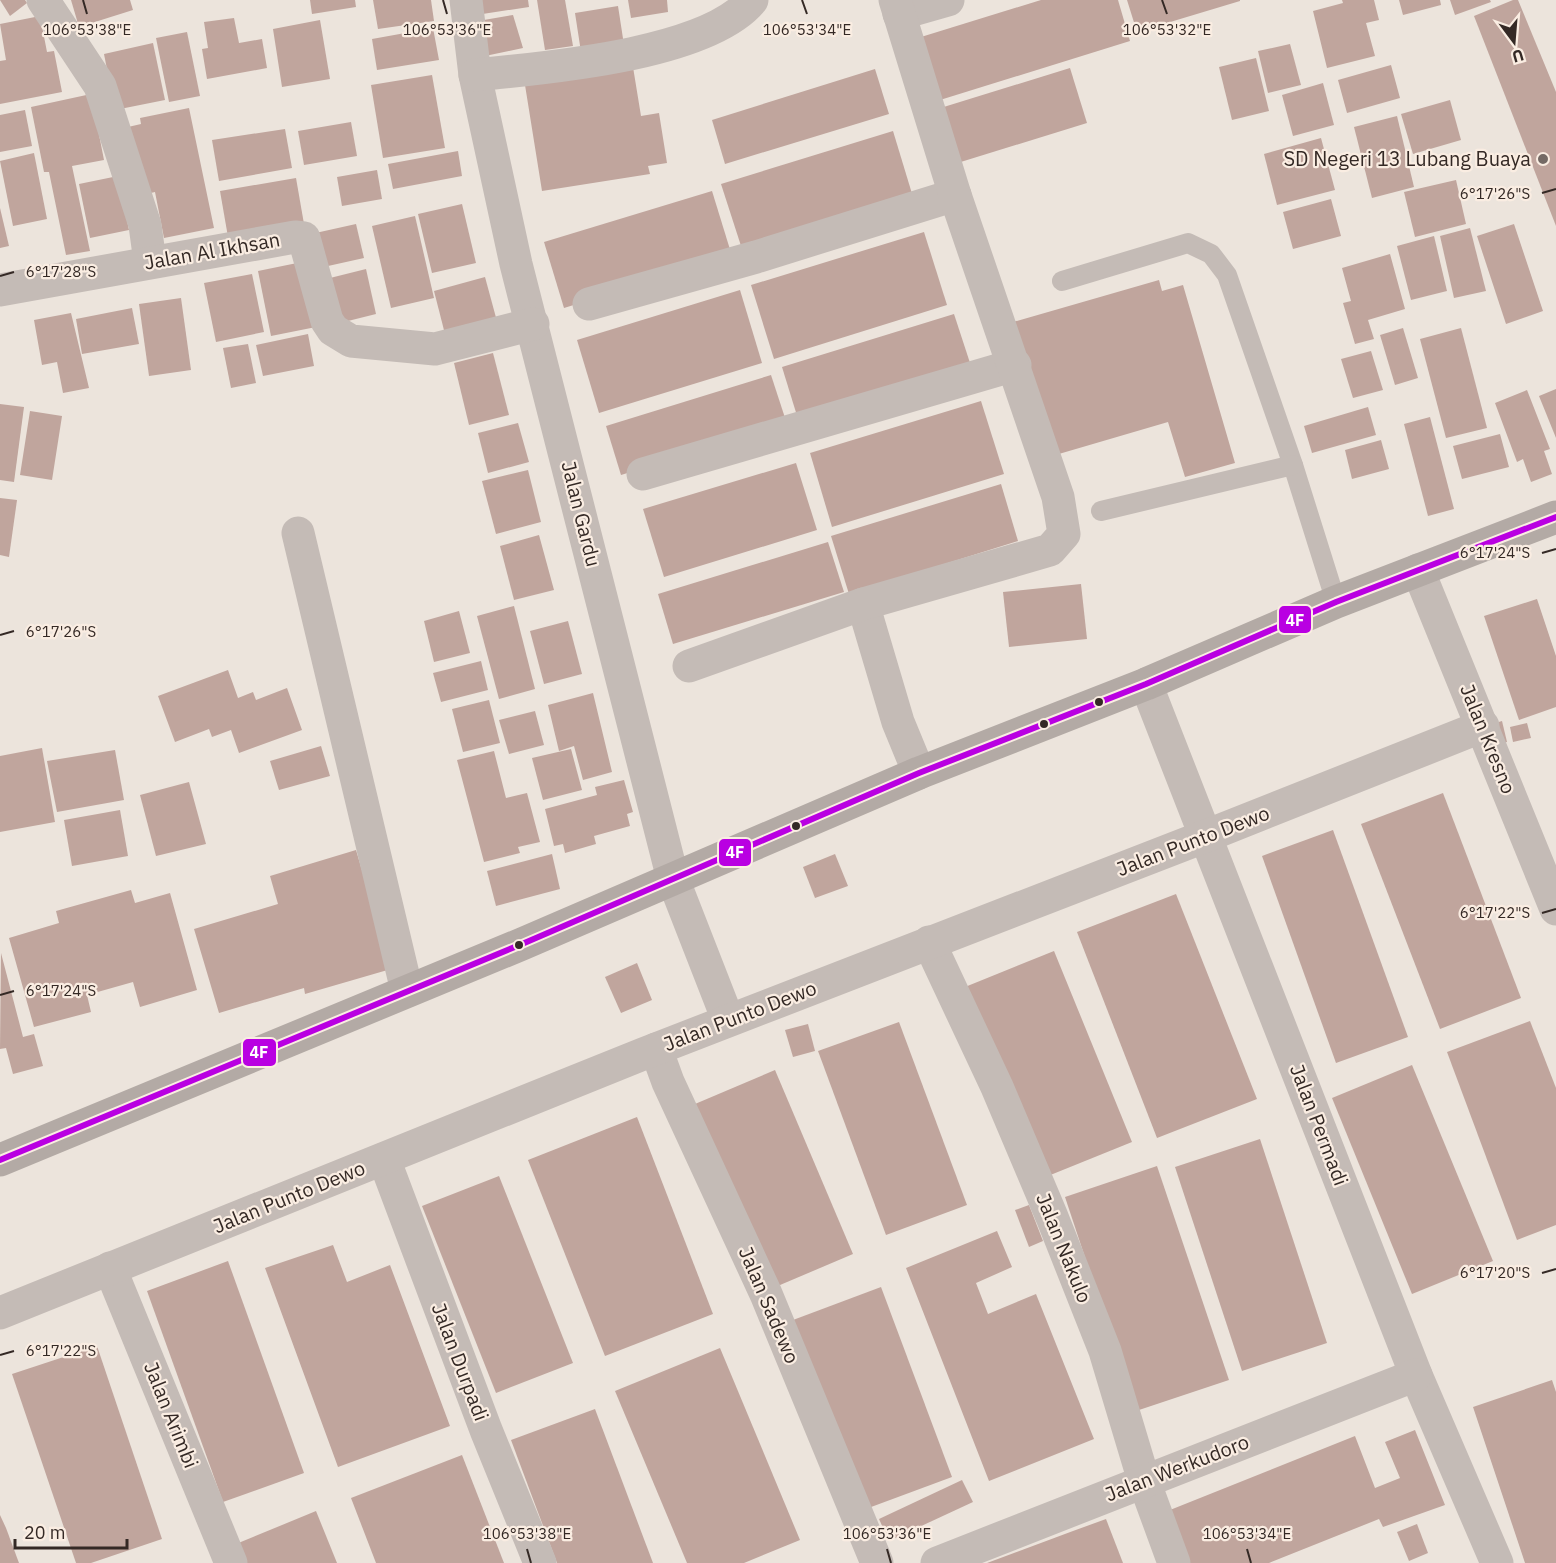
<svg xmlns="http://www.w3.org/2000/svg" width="1556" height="1563" viewBox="0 0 1556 1563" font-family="'IBM Plex Sans',sans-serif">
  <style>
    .building { fill: #c0a59d }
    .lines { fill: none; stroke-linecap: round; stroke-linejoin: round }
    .service { stroke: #c4bbb6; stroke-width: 20 }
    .minor { stroke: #c4bbb6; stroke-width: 33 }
    .primary { stroke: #b3aaa5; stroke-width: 33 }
    .bus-1-casing { stroke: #faede2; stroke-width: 10 }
    .bus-1 { stroke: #b900e2; stroke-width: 6 }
    .ticks { fill: none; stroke: #342925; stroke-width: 2 }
    .poi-dot { fill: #746a65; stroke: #faede2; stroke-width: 2 }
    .bus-dot { fill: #342925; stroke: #faede2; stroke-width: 2 }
    .labels { text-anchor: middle; stroke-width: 4.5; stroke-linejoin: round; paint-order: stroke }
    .poi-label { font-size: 20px; fill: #342925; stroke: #faede2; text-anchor: end }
    .street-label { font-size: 20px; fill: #342925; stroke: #faede2 }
    .ticks-label { font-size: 15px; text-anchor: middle; fill: #342925; stroke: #faede2; stroke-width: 4.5; stroke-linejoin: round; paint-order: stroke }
    .line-badge { stroke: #faede2; stroke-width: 2 }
    .badge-label { font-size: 16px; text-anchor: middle; font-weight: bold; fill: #fff }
  </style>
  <rect width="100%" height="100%" fill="#ece4dc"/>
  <g class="building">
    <path d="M0 0H25L27 3 10 16Z"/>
    <path d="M71 0H130L133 10 79 27Z"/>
    <path d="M310 0H355L356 7 312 14Z"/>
    <path d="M373 0H431L434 21 378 29Z"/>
    <path d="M474 0H528L529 7 476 15Z"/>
    <path d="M537 0H565L573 46 545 50Z"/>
    <path d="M628 0H667L668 12 631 18Z"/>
    <path d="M1041 0H1118L1130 41 940 100 921 37Z"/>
    <path d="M1127 0H1240V1L1137 32Z"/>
    <path d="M1342 0H1374L1379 20 1366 23 1375 56 1327 68 1313 11 1343 3Z"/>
    <path d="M1399 0H1440L1441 5 1403 15Z"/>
    <path d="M1450 0H1490L1491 2 1455 15Z"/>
    <path d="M1513 0H1518L1556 92V226L1474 16Z"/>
    <path d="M618 6 624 45 581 52 575 13Z"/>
    <path d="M513 15 523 48 485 56 478 21Z"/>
    <path d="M40 16 47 52 54 51 62 92 0 104V61L6 60 0 24Z"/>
    <path d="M234 18 239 43 262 39 267 68 207 79 202 49 208 48 204 22Z"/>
    <path d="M320 20 330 79 282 87 273 29Z"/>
    <path d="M433 28 439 60 377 70 372 39Z"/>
    <path d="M187 32 200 96 169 102 156 38Z"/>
    <path d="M153 43 165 100 115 110 104 54Z"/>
    <path d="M1290 44 1301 85 1268 93 1258 51Z"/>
    <path d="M1256 58 1269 111 1232 120 1219 67Z"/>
    <path d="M1391 65 1400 98 1347 113 1338 80Z"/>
    <path d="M633 67 641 116 659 113 667 163 648 166 650 174 542 191 525 85Z"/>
    <path d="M1070 68 1087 123 951 165 934 110Z"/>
    <path d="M875 69 889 114 725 164 712 120Z"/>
    <path d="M432 75 445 148 383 158 371 85Z"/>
    <path d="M1323 83 1334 125 1293 136 1282 95Z"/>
    <path d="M91 94 104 160 72 166 90 251 66 255 49 172H44L31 107Z"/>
    <path d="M1450 100 1461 140 1413 154 1401 114Z"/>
    <path d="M189 108 214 228 164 238 155 192 142 195 128 127 141 124 140 118Z"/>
    <path d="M25 110 32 146 0 152V115Z"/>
    <path d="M1397 116 1414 187 1372 198 1354 127Z"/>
    <path d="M351 122 357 156 304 165 298 131Z"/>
    <path d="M285 129 292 168 219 181 212 140Z"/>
    <path d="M893 131 913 197 742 249 721 184Z"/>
    <path d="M1321 138 1335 190 1277 205 1264 154Z"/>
    <path d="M458 151 462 176 393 189 388 164Z"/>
    <path d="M34 153 47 219 13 226 0 161Z"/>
    <path d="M377 170 382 199 342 206 337 177Z"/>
    <path d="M118 176 129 230 90 238 79 184Z"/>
    <path d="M296 178 304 224 228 237 220 191Z"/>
    <path d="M1456 180 1466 224 1415 237 1404 192Z"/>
    <path d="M712 191 732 256 564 308 544 242Z"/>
    <path d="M1331 199 1341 236 1293 249 1283 212Z"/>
    <path d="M462 204 476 263 432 273 418 214Z"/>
    <path d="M0 208 9 246 0 248Z"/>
    <path d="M415 216 434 298 391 308 372 226Z"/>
    <path d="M356 224 364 258 319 268 311 234Z"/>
    <path d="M1514 224 1543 311 1506 324 1477 236Z"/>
    <path d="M1470 228 1486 291 1454 298 1440 236Z"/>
    <path d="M924 232 947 305 774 359 751 285Z"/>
    <path d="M1434 236 1447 291 1411 300 1397 246Z"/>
    <path d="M1390 254 1405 309 1368 320 1374 339 1355 344 1343 303 1351 301 1342 268Z"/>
    <path d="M302 262 316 327 271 336 258 271Z"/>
    <path d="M366 269 376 314 340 323 330 278Z"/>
    <path d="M252 274 264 332 216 342 204 283Z"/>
    <path d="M485 277 498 325 446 338 434 291Z"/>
    <path d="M1159 280 1162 291 1183 285 1235 463 1185 477 1168 422 1052 456 1013 322Z"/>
    <path d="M740 290 762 363 599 413 577 340Z"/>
    <path d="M181 298 191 370 149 376 139 304Z"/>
    <path d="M132 308 139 344 82 354 76 319Z"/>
    <path d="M71 313 89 388 63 393 57 362 42 365 34 320Z"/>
    <path d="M954 314 971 366 798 419 782 367Z"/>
    <path d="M1403 328 1418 378 1395 385 1380 335Z"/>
    <path d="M1461 328 1487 428 1446 438 1420 339Z"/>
    <path d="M308 334 314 366 263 376 256 345Z"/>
    <path d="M248 344 256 383 231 388 223 348Z"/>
    <path d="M1371 351 1383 390 1353 398 1341 359Z"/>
    <path d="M493 353 509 415 469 425 454 363Z"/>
    <path d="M771 375 787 424 621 475 606 426Z"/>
    <path d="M1556 389V438L1539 396Z"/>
    <path d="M1527 390 1550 449 1544 451 1552 474 1531 482 1523 459 1517 462 1495 403Z"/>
    <path d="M981 401 1004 474 832 527 810 453Z"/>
    <path d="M0 404 24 407 14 482 0 480Z"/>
    <path d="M1368 407 1376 435 1312 453 1304 426Z"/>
    <path d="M30 411 62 416 52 480 20 475Z"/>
    <path d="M1430 417 1454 509 1428 516 1404 424Z"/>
    <path d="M518 423 529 462 488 473 478 433Z"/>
    <path d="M1500 434 1509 467 1462 479 1453 446Z"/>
    <path d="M1381 440 1389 469 1352 479 1345 450Z"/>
    <path d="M796 463 817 530 664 577 643 509Z"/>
    <path d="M528 470 541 522 496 534 482 481Z"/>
    <path d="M1001 484 1018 541 849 594 831 536Z"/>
    <path d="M0 498 17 500 9 557 0 555Z"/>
    <path d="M539 535 554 590 514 600 500 546Z"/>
    <path d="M828 542 844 592 673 644 658 594Z"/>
    <path d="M1081 584 1087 639 1009 647 1003 592Z"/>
    <path d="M1537 599 1556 656V707L1519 720 1484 616Z"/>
    <path d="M514 606 535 689 499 699 477 616Z"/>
    <path d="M459 611 470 653 434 662 424 621Z"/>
    <path d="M568 621 582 674 544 684 530 631Z"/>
    <path d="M481 661 488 690 441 702 433 673Z"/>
    <path d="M228 670 238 698 253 692 256 700 287 688 302 730 239 753 231 730 212 737 209 729 175 742 158 696Z"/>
    <path d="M593 693 612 772 583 780 574 746 559 751 548 705Z"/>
    <path d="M489 700 500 743 463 752 452 709Z"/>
    <path d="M535 711 544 745 509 754 499 720Z"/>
    <path d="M1502 721 1507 742 1494 745 1489 725Z"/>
    <path d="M1527 723 1531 738 1513 742 1510 727Z"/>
    <path d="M321 746 330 776 279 790 270 761Z"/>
    <path d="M42 748 55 822 0 832V756Z"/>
    <path d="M571 749 582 790 543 800 532 758Z"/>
    <path d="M115 750 124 800 57 812 47 761Z"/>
    <path d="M494 751 506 798 527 793 540 842 518 847 520 853 484 862 457 760Z"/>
    <path d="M624 780 633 812 627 814 630 826 594 836 596 844 565 853 563 844 554 846 545 809 597 795 595 787Z"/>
    <path d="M189 782 206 844 156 856 140 795Z"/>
    <path d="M1443 793 1521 998 1440 1029 1361 824Z"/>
    <path d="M120 810 128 856 72 866 64 820Z"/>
    <path d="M1333 830 1408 1037 1336 1063 1262 856Z"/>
    <path d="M356 850 391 969 305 994 304 988 219 1013 194 929 278 904 270 876Z"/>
    <path d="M552 854 560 889 496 906 487 871Z"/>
    <path d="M835 854 848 886 815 898 803 867Z"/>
    <path d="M131 890 135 903 170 893 197 990 140 1007 133 982 87 995 91 1012 34 1027 9 938 59 923 56 911Z"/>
    <path d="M1176 894 1257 1099 1157 1138 1077 932Z"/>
    <path d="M1054 951 1132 1142 1043 1178 965 987Z"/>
    <path d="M1 953 23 1037 34 1034 43 1066 13 1074 6 1048 0 1049Z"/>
    <path d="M637 963 652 1000 621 1013 605 977Z"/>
    <path d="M1530 1021 1556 1088V1225L1517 1240 1447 1052Z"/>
    <path d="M899 1022 967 1205 886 1235 818 1051Z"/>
    <path d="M808 1024 815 1051 793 1057 785 1030Z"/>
    <path d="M1412 1065 1493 1261 1412 1294 1332 1098Z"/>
    <path d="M775 1070 853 1254 773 1288 695 1104Z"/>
    <path d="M637 1117 713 1314 605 1356 528 1160Z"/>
    <path d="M1260 1139 1327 1343 1242 1371 1175 1167Z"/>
    <path d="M1157 1166 1229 1380 1136 1411 1065 1197Z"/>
    <path d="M499 1176 573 1363 496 1393 422 1206Z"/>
    <path d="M1029 1205 1043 1241 1029 1247 1015 1210Z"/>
    <path d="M997 1231 1012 1267 976 1283 988 1314 1036 1294 1094 1439 989 1481 906 1268Z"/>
    <path d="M333 1245 347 1282 390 1265 450 1426 338 1467 265 1268Z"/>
    <path d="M228 1261 304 1473 223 1502 147 1291Z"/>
    <path d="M881 1287 952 1477 863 1510 793 1320Z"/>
    <path d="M97 1346 162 1539 91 1563H76L12 1374Z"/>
    <path d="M720 1348 800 1540 744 1563H687L615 1391Z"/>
    <path d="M1552 1380 1556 1392V1563H1525L1473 1407Z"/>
    <path d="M595 1409 653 1563H557L533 1499 511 1440Z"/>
    <path d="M1415 1430 1445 1505 1383 1527 1379 1519 1269 1563H1180L1160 1514 1355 1436 1375 1488 1400 1478 1385 1442Z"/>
    <path d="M462 1455 504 1563H376L351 1498Z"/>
    <path d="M962 1480 973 1502 889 1541 879 1519Z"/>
    <path d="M316 1511 337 1563H243L236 1544Z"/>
    <path d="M0 1515 6 1528 19 1563H0Z"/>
    <path d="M1106 1519 1123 1563H987L1073 1531Z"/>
    <path d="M1417 1524 1428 1553 1409 1561 1397 1532Z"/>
  </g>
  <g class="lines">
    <g class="service">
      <path d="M1062 281 1188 243 1211 254 1227 275 1293 465 1336 602"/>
      <path d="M1101 511 1293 465"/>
    </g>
    <g class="minor">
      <path d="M43 0 100 86 145 225 150 262"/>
      <path d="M466 0 475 75 516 264 673 879 728 1020"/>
      <path d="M899 14 948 0"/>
      <path d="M475 75C544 68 707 55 752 0"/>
      <path d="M0 290 295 237 304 238 327 321 333 330 351 341 435 349 533 324"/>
      <path d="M589 304 756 257 955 195"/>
      <path d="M643 474 1015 365"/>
      <path d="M298 533 407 991"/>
      <path d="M1418 570 1556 909"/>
      <path d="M863 604 898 722 919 773"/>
      <path d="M689 666 863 604 1050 550 1064 534 1058 497 955 195 895 0"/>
      <path d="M1146 684 1416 1375 1497 1563"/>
      <path d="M929 942 997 1087 1052 1217 1105 1351 1144 1481 1174 1563"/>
      <path d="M656 1049 668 1082 766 1294 877 1563"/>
      <path d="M384 1159 486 1430 540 1563"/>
      <path d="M110 1268 231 1563"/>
      <path d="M0 1313 643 1054 1206 836 1483 726"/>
      <path d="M937 1563 1416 1375"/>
    </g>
    <path class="primary" d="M0 1160 522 944 919 773 1146 684 1336 602 1556 517"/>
    <defs>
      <path id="bus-1" d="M0 1160 522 944 919 773 1146 684 1336 602 1556 517"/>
    </defs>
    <use href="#bus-1" class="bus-1-casing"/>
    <use href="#bus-1" class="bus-1"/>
  </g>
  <path class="ticks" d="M83 0 87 14M443 0 447 14M802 0 807 14M1162 0 1167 14M1542 193 1556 189M0 276 14 272M1542 553 1556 549M0 635 14 631M1542 913 1556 909M0 995 14 991M1542 1273 1556 1269M0 1355 14 1351M527 1549 531 1563M887 1549 891 1563M1247 1549 1251 1563"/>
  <circle class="poi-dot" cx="1543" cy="159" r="6"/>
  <g class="bus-dot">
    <circle cx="1099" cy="702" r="5"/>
    <circle cx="1044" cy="724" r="5"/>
    <circle cx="796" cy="826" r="5"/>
    <circle cx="519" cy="945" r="5"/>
  </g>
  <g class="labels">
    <g class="poi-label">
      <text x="1531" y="166">SD Negeri 13 Lubang Buaya</text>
    </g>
    <g class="street-label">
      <text transform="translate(212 251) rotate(-10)" y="7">Jalan Al Ikhsan</text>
      <text transform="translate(581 514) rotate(76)" y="7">Jalan Gardu</text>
      <text transform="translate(1488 739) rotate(68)" y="7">Jalan Kresno</text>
      <text transform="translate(1193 841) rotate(-21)" y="7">Jalan Punto Dewo</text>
      <text transform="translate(740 1016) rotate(-21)" y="7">Jalan Punto Dewo</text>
      <text transform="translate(1319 1125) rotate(69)" y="7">Jalan Permadi</text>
      <text transform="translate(289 1197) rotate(-22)" y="7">Jalan Punto Dewo</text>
      <text transform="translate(1064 1248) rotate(68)" y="7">Jalan Nakulo</text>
      <text transform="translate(769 1305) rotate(67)" y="7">Jalan Sadewo</text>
      <text transform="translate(460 1362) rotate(69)" y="7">Jalan Durpadi</text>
      <text transform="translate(171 1415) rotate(68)" y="7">Jalan Arimbi</text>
      <text transform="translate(1177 1468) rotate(-21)" y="7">Jalan Werkudoro</text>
    </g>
  </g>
  <g class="ticks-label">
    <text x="87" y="35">106°53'38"E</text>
    <text x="447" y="35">106°53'36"E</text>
    <text x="807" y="35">106°53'34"E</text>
    <text x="1167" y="35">106°53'32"E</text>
    <text x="1495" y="199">6°17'26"S</text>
    <text x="61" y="277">6°17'28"S</text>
    <text x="1495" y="558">6°17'24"S</text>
    <text x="61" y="637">6°17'26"S</text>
    <text x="1495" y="918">6°17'22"S</text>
    <text x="61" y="996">6°17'24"S</text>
    <text x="1495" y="1278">6°17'20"S</text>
    <text x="61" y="1356">6°17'22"S</text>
    <text x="527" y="1539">106°53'38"E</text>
    <text x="887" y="1539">106°53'36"E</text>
    <text x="1247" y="1539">106°53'34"E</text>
  </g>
  <g class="line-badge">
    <rect x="1278" y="605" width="34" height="29" rx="6" fill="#b900e2"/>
    <rect x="718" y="838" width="34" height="29" rx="6" fill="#b900e2"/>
    <rect x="242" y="1038" width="35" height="29" rx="6" fill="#b900e2"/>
  </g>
  <g class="badge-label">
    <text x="1295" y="626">4F</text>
    <text x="735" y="858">4F</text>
    <text x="259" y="1058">4F</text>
  </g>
  <g transform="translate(1514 42) rotate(164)" stroke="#faede2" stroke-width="4.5" paint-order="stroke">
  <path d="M0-4.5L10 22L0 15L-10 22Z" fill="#342925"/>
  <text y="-9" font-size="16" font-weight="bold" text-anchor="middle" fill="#342925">U</text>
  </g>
  <path d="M15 1539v9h112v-9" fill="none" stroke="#342925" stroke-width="3"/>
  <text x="24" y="1539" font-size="18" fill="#342925" stroke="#faede2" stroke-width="4.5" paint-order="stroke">20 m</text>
</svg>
